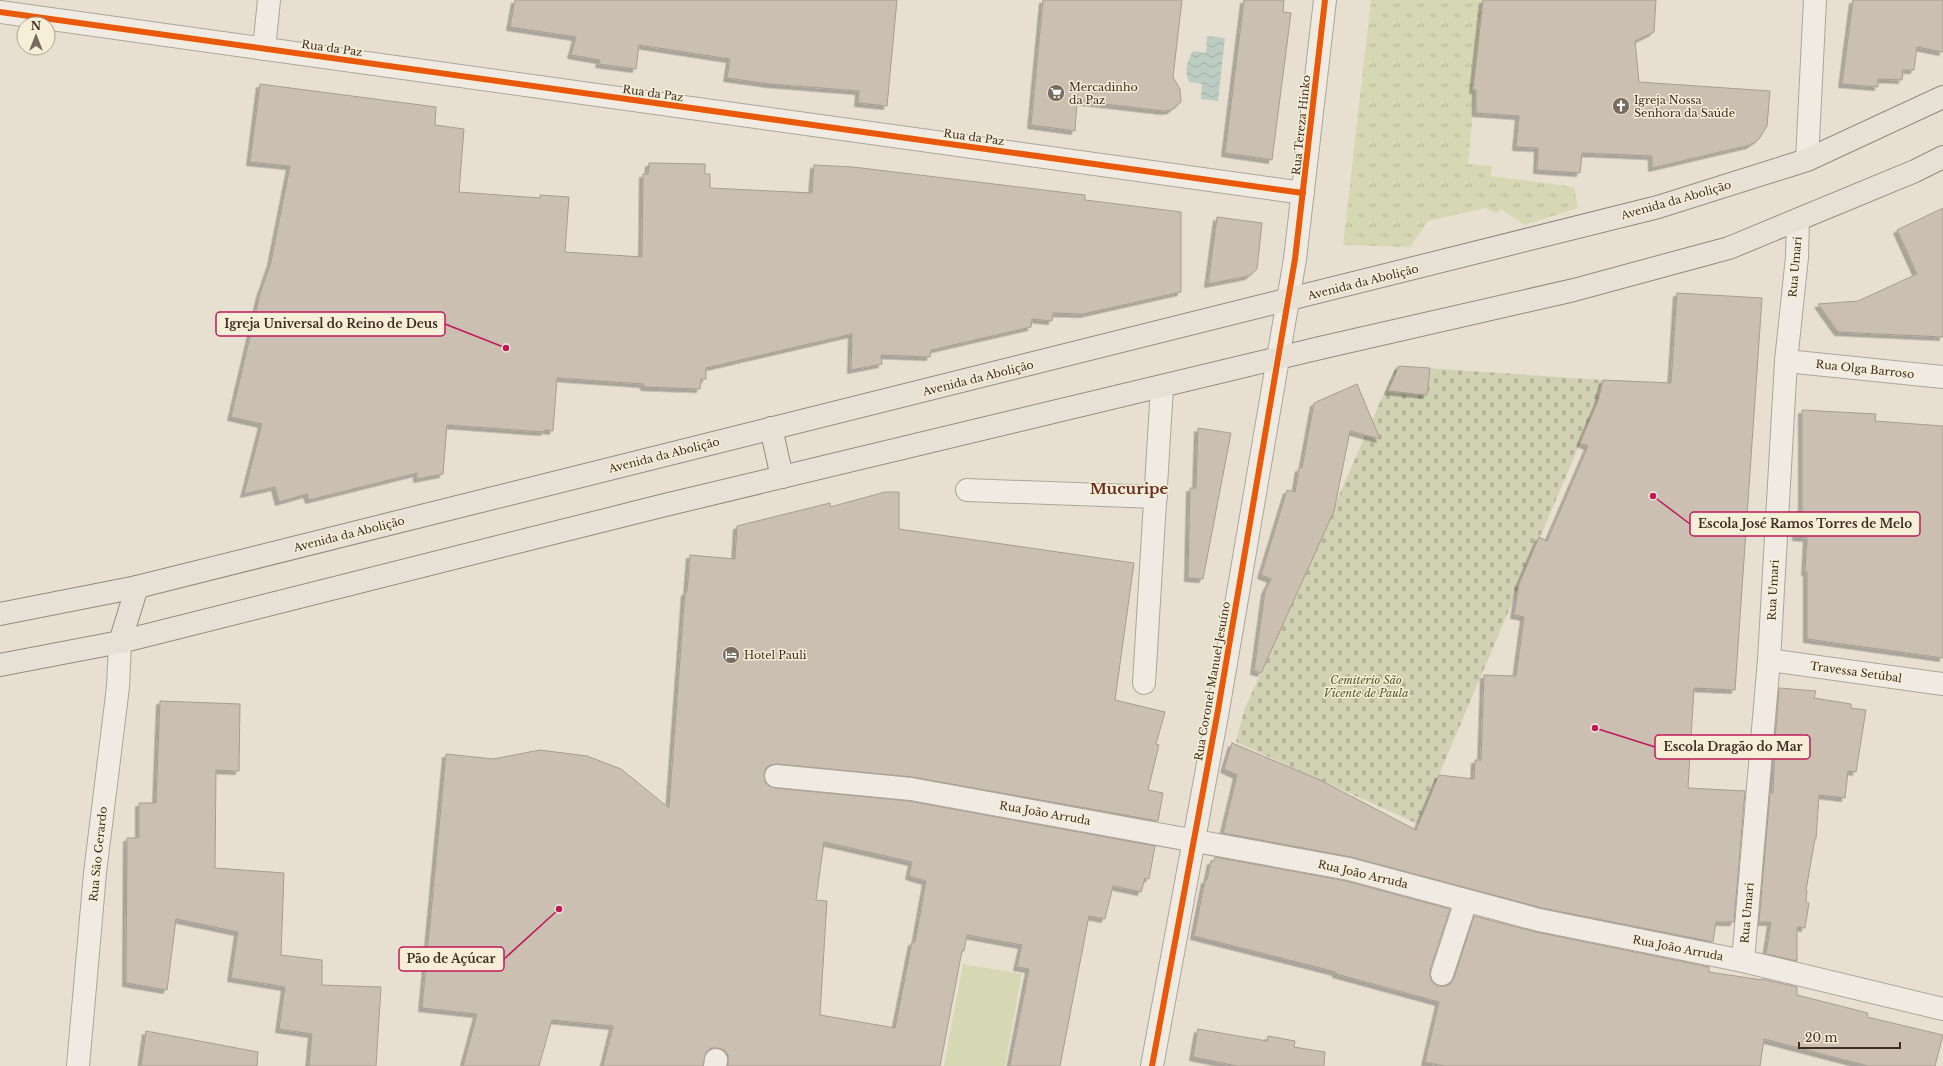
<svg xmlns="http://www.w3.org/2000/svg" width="1943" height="1066" viewBox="0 0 1943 1066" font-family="'Libre Baskerville',serif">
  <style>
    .cemetery { fill: url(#cemetery-stones) }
    .park { fill: url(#park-tufts) }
    .garden { fill: #d6d7b3 }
    .water { fill: url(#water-waves) }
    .building { fill: #cbbfb2; stroke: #a89c90; fill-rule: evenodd; filter: url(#shadow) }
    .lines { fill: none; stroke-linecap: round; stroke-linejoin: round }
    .minor-casing { stroke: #ada599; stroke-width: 24 }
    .major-casing { stroke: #928b80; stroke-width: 24 }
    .minor { stroke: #efebe3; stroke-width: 22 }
    .major { stroke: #e6e1d4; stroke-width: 22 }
    .cycleway-casing { stroke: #f7eed8; stroke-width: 8 }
    .cycleway { stroke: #e8590c; stroke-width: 6 }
    .labels { text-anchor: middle; stroke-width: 3; stroke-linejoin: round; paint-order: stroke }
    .street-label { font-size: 11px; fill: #3d2e20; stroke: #f7eed8 }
    .poi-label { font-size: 11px; fill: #3d2e20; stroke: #f7eed8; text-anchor: start }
    .park-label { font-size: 11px; font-style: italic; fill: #4d5a26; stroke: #f7eed8 }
    .district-label { font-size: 15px; font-weight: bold; fill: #6b2e1e; stroke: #f7eed8 }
    .leader { fill: none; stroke: #c2185b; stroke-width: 1.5 }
    .callout-dot { fill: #c2185b; stroke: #f7eed8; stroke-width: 1.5 }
    .callout { fill: #f7eed8; stroke: #c2185b; stroke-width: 1.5 }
    .callout-label { font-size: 12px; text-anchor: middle; font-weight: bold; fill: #3d2e20 }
  </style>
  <defs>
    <pattern id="cemetery-stones" width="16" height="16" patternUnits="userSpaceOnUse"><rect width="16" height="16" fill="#d1d1b3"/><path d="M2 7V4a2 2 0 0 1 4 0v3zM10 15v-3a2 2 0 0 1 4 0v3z" fill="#b4b49a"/></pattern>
    <pattern id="park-tufts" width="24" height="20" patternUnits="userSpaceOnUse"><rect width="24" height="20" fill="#d6d7b3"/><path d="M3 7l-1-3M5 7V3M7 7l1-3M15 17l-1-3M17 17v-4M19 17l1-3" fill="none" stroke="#b9b99a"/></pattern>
    <pattern id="water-waves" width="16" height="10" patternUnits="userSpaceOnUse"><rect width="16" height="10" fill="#bcccc2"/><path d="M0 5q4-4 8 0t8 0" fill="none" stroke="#a2b0a6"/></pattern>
    <filter id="shadow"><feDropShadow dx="-3.5" dy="3.5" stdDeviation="0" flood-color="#0004"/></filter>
  </defs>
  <rect width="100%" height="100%" fill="#e7e0d1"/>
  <path class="cemetery" d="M1396 366 1603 380 1598 401 1418 824 1236 742 1244 711Z"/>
  <path class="park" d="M1371 0H1484L1468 164 1492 166 1491 176 1574 187 1578 208 1524 225 1501 209 1496 214 1486 208 1428 221 1410 247 1343 245Z"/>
  <path class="garden" d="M963 964 1022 974 1005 1066H944Z"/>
  <path class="water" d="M1207 36 1225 38 1218 101 1201 99 1202 84 1189 82C1184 70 1187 62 1193 51L1206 53Z"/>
  <g class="building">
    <path d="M515 0H897L887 106 858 103 859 91 770 84 727 78 730 59 639 45 636 69 599 64 600 60 571 55 576 37 510 27Z"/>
    <path d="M1043 0H1182L1173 77 1180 89 1181 102 1171 110 1165 111 1077 101 1075 131 1031 125Z"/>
    <path d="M1244 0H1284L1283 12 1291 13 1272 160 1225 153Z"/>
    <path d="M1483 0H1656L1654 32 1635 41 1639 82 1770 91 1767 126 1759 139 1750 145 1652 168V156L1582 153 1580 173 1537 170 1538 148 1516 147 1519 116 1476 113V90H1473Z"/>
    <path d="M1853 0H1943V52L1917 47 1914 70H1903L1902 80 1878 79V87L1842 84Z"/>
    <path d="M260 84 436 107 435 125 464 129 459 192 540 198V195L569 197 565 252 642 257 643 174H648L649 163 705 164V174H710V188L812 193 814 165 853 167 1085 195V200L1181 212V292L1083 314 1053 313 1052 321 1032 319 1031 327 931 350 930 357 881 355 882 364 851 370 852 334 706 368V379H701L700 389 644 387V384L557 378 553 431 545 430 544 432 447 425 443 474 417 479V473L309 500 307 494 279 502 275 487 244 494 262 424 231 417 260 294 271 262 290 166 250 162Z"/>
    <path d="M1943 208V337L1838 332 1818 304 1858 301 1917 274 1897 230Z"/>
    <path d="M1217 217 1262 223 1257 269 1249 276 1208 284Z"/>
    <path d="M1677 293 1762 298 1735 690 1694 688 1688 788 1745 791 1734 922H1716L1713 942 1542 908 1351 857 1223 833 1237 775 1224 769 1232 743 1320 780 1416 830 1439 775 1474 779 1475 760H1481L1484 675 1516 676 1524 617 1514 615 1519 584 1539 537 1547 541 1588 446 1580 443 1598 401 1603 380 1671 383Z"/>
    <path d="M1399 366 1430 368 1427 395 1388 391Z"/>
    <path d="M1357 384 1380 439 1350 431 1334 511 1261 673 1254 671 1265 591 1271 579 1261 575 1287 490 1295 492 1299 468H1302L1314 403Z"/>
    <path d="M1802 410 1876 414 1875 421 1943 426V658L1807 639V572H1805L1807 538 1796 537 1797 511 1802 512Z"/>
    <path d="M1198 428 1231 433 1203 579 1188 578 1190 488H1196Z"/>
    <path d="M885 492H899V529L1134 563 1115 700 1165 712 1156 744 1159 745 1148 790 1163 793 1158 821 912 777 777 764 770 765 766 768 764 774 765 782 769 786 775 788 909 801 1155 846 1149 879 1145 878 1141 892 1113 886 1105 919 1089 916 1060 1066H1010L1029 969 1017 967 1022 945 967 935 964 951H962L940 1066H728V1055L724 1050 718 1048H711L706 1052 703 1066H603L613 1026 552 1020 539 1066H463L477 1014 422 1008 446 754 493 759 540 750 587 756 621 769 669 808 685 592H687L690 555 735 559 737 526 830 503V507ZM824 842 912 862 909 876 926 881 915 942H912L895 1028 820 1015 827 901 816 900Z"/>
    <path d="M1779 688 1816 691 1814 698 1851 704V708L1866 710 1856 772 1848 771 1845 798 1819 795 1816 839H1815L1806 890H1807L1806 902 1809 903 1805 928 1797 927V961L1766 954 1771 922H1759L1770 793H1773L1775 741Z"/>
    <path d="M160 701 240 704 239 771 216 770 215 868 284 873 281 955 322 960V985L381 987 376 1066H309L312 1034 279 1029 285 987 231 978 238 932 176 919 167 990 126 983 127 838H139V803H156Z"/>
    <path d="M1215 857 1346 881 1450 909 1430 970V976L1432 982 1438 986H1445L1450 984 1454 978 1474 916 1536 932 1709 967V972L1762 980V979L1797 987V995L1868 1013 1867 1017 1943 1035 1935 1066H1868L1764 1039 1760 1066H1444L1425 1062 1439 1002 1336 974V972L1194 936 1205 880H1207L1211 861H1214Z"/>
    <path d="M1198 1029 1267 1041 1268 1036 1295 1041 1294 1047 1325 1052 1324 1066H1237L1193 1057Z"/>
    <path d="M146 1031 258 1052 257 1066H141Z"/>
  </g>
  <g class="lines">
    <defs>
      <g id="minor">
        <path d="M0 12 1303 193"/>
        <path d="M264 49 269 0"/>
        <path d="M1807 160 1815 0"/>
        <path d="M1786 361 1943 377"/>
        <path d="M967 490 1156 497"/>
        <path d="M1769 660 1943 684"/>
        <path d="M1144 683 1162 387"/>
        <path d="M776 776 911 789 1349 869 1539 920 1743 961 1943 1009"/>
        <path d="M1743 961 1769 660 1786 361 1797 257 1798 220"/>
        <path d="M1442 974 1466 901"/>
        <path d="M78 1066 95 873 118 687 120 642"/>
        <path d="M715 1066 716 1060"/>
        <path d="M1152 1066 1218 710 1295 259 1325 0"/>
      </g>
      <g id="major">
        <path d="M771 428 782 477"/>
        <path d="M0 614 137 587 1658 207 1807 160 1943 97"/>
        <path d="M120 642 137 587"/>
        <path d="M0 665 120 642 661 506 1320 348 1574 290 1729 248 1915 171 1943 157"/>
      </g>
    </defs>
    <use href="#minor" class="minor-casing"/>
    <use href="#major" class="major-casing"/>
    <use href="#minor" class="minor"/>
    <use href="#major" class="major"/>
    <defs>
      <g id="cycleway">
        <path d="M0 12 1303 193"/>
        <path d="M1152 1066 1218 710 1295 259 1325 0"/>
      </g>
    </defs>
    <use href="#cycleway" class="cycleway-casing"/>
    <use href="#cycleway" class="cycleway"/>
  </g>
  <defs>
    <symbol id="supermarket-disc" viewBox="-11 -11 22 22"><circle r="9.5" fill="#786c5e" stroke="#f7eed8"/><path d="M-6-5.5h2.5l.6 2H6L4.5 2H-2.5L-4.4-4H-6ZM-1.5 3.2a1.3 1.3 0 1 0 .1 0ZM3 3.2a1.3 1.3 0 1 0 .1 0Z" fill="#fff"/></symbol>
    <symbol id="church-disc" viewBox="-11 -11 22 22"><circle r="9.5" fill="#786c5e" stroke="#f7eed8"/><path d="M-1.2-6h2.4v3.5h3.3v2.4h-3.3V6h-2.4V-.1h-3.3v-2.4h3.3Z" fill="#fff"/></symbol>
    <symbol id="hotel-disc" viewBox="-11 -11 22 22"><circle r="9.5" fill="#786c5e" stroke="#f7eed8"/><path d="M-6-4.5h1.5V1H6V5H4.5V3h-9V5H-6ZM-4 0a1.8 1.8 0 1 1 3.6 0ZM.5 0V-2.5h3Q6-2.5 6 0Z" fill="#fff"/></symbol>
  </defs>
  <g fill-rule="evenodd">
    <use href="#supermarket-disc" x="1046" y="83" width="20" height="20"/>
    <use href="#church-disc" x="1611" y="96" width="20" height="20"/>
    <use href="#hotel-disc" x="721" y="645" width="20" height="20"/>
  </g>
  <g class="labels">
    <g class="street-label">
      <text transform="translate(332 48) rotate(8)" y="4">Rua da Paz</text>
      <text transform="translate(653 93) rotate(8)" y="4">Rua da Paz</text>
      <text transform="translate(1301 125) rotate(-84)" y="4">Rua Tereza Hinko</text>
      <text transform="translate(974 137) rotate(8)" y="4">Rua da Paz</text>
      <text transform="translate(1676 200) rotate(-16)" y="4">Avenida da Abolição</text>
      <text transform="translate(1795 267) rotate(-85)" y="4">Rua Umari</text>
      <text transform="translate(1363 282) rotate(-14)" y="4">Avenida da Abolição</text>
      <text transform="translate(1865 369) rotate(6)" y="4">Rua Olga Barroso</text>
      <text transform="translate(978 378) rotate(-14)" y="4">Avenida da Abolição</text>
      <text transform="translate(664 455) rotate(-14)" y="4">Avenida da Abolição</text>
      <text transform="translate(349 534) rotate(-14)" y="4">Avenida da Abolição</text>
      <text transform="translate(1773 590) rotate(-87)" y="4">Rua Umari</text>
      <text transform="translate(1856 672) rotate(8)" y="4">Travessa Setúbal</text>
      <text transform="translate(1212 681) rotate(-80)" y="4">Rua Coronel Manuel Jesuíno</text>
      <text transform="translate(1045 813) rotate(10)" y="4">Rua João Arruda</text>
      <text transform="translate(98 854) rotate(-84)" y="4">Rua São Gerardo</text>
      <text transform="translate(1363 874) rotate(13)" y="4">Rua João Arruda</text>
      <text transform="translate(1747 913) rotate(-85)" y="4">Rua Umari</text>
      <text transform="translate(1678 948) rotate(11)" y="4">Rua João Arruda</text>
    </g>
    <g class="poi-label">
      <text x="1069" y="91">Mercadinho<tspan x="1069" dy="13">da Paz</tspan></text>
      <text x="1634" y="104">Igreja Nossa<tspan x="1634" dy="13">Senhora da Saúde</tspan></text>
      <text x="744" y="659">Hotel Pauli</text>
    </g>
    <g class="park-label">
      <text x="1366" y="684">Cemitério São<tspan x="1366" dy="13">Vicente de Paula</tspan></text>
    </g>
    <g class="district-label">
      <text x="1129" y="494">Mucuripe</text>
    </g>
  </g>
  <path class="leader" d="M506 348L445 324M1653 496L1690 524M1595 728L1655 747M559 909L504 959"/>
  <g class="callout-dot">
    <circle cx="506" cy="348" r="4"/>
    <circle cx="1653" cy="496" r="4"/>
    <circle cx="1595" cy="728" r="4"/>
    <circle cx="559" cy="909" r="4"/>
  </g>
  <g class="callout">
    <rect x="216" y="312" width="229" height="24" rx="4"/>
    <rect x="1690" y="512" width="230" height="24" rx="4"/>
    <rect x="1655" y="735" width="155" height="24" rx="4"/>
    <rect x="399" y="947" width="105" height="24" rx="4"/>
  </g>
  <g class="callout-label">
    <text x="331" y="328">Igreja Universal do Reino de Deus</text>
    <text x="1805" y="528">Escola José Ramos Torres de Melo</text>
    <text x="1733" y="751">Escola Dragão do Mar</text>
    <text x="451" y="963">Pão de Açúcar</text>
  </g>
  <g transform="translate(36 36)"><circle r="19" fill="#f7eed8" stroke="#ada18e"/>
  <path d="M0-3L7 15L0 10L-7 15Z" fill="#786c5e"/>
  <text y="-6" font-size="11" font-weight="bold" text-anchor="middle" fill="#3d2e20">N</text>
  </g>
  <path d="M1799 1042v6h101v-6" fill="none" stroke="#3d2e20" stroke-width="2"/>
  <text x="1805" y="1042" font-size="12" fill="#3d2e20" stroke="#f7eed8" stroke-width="3" paint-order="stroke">20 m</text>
</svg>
